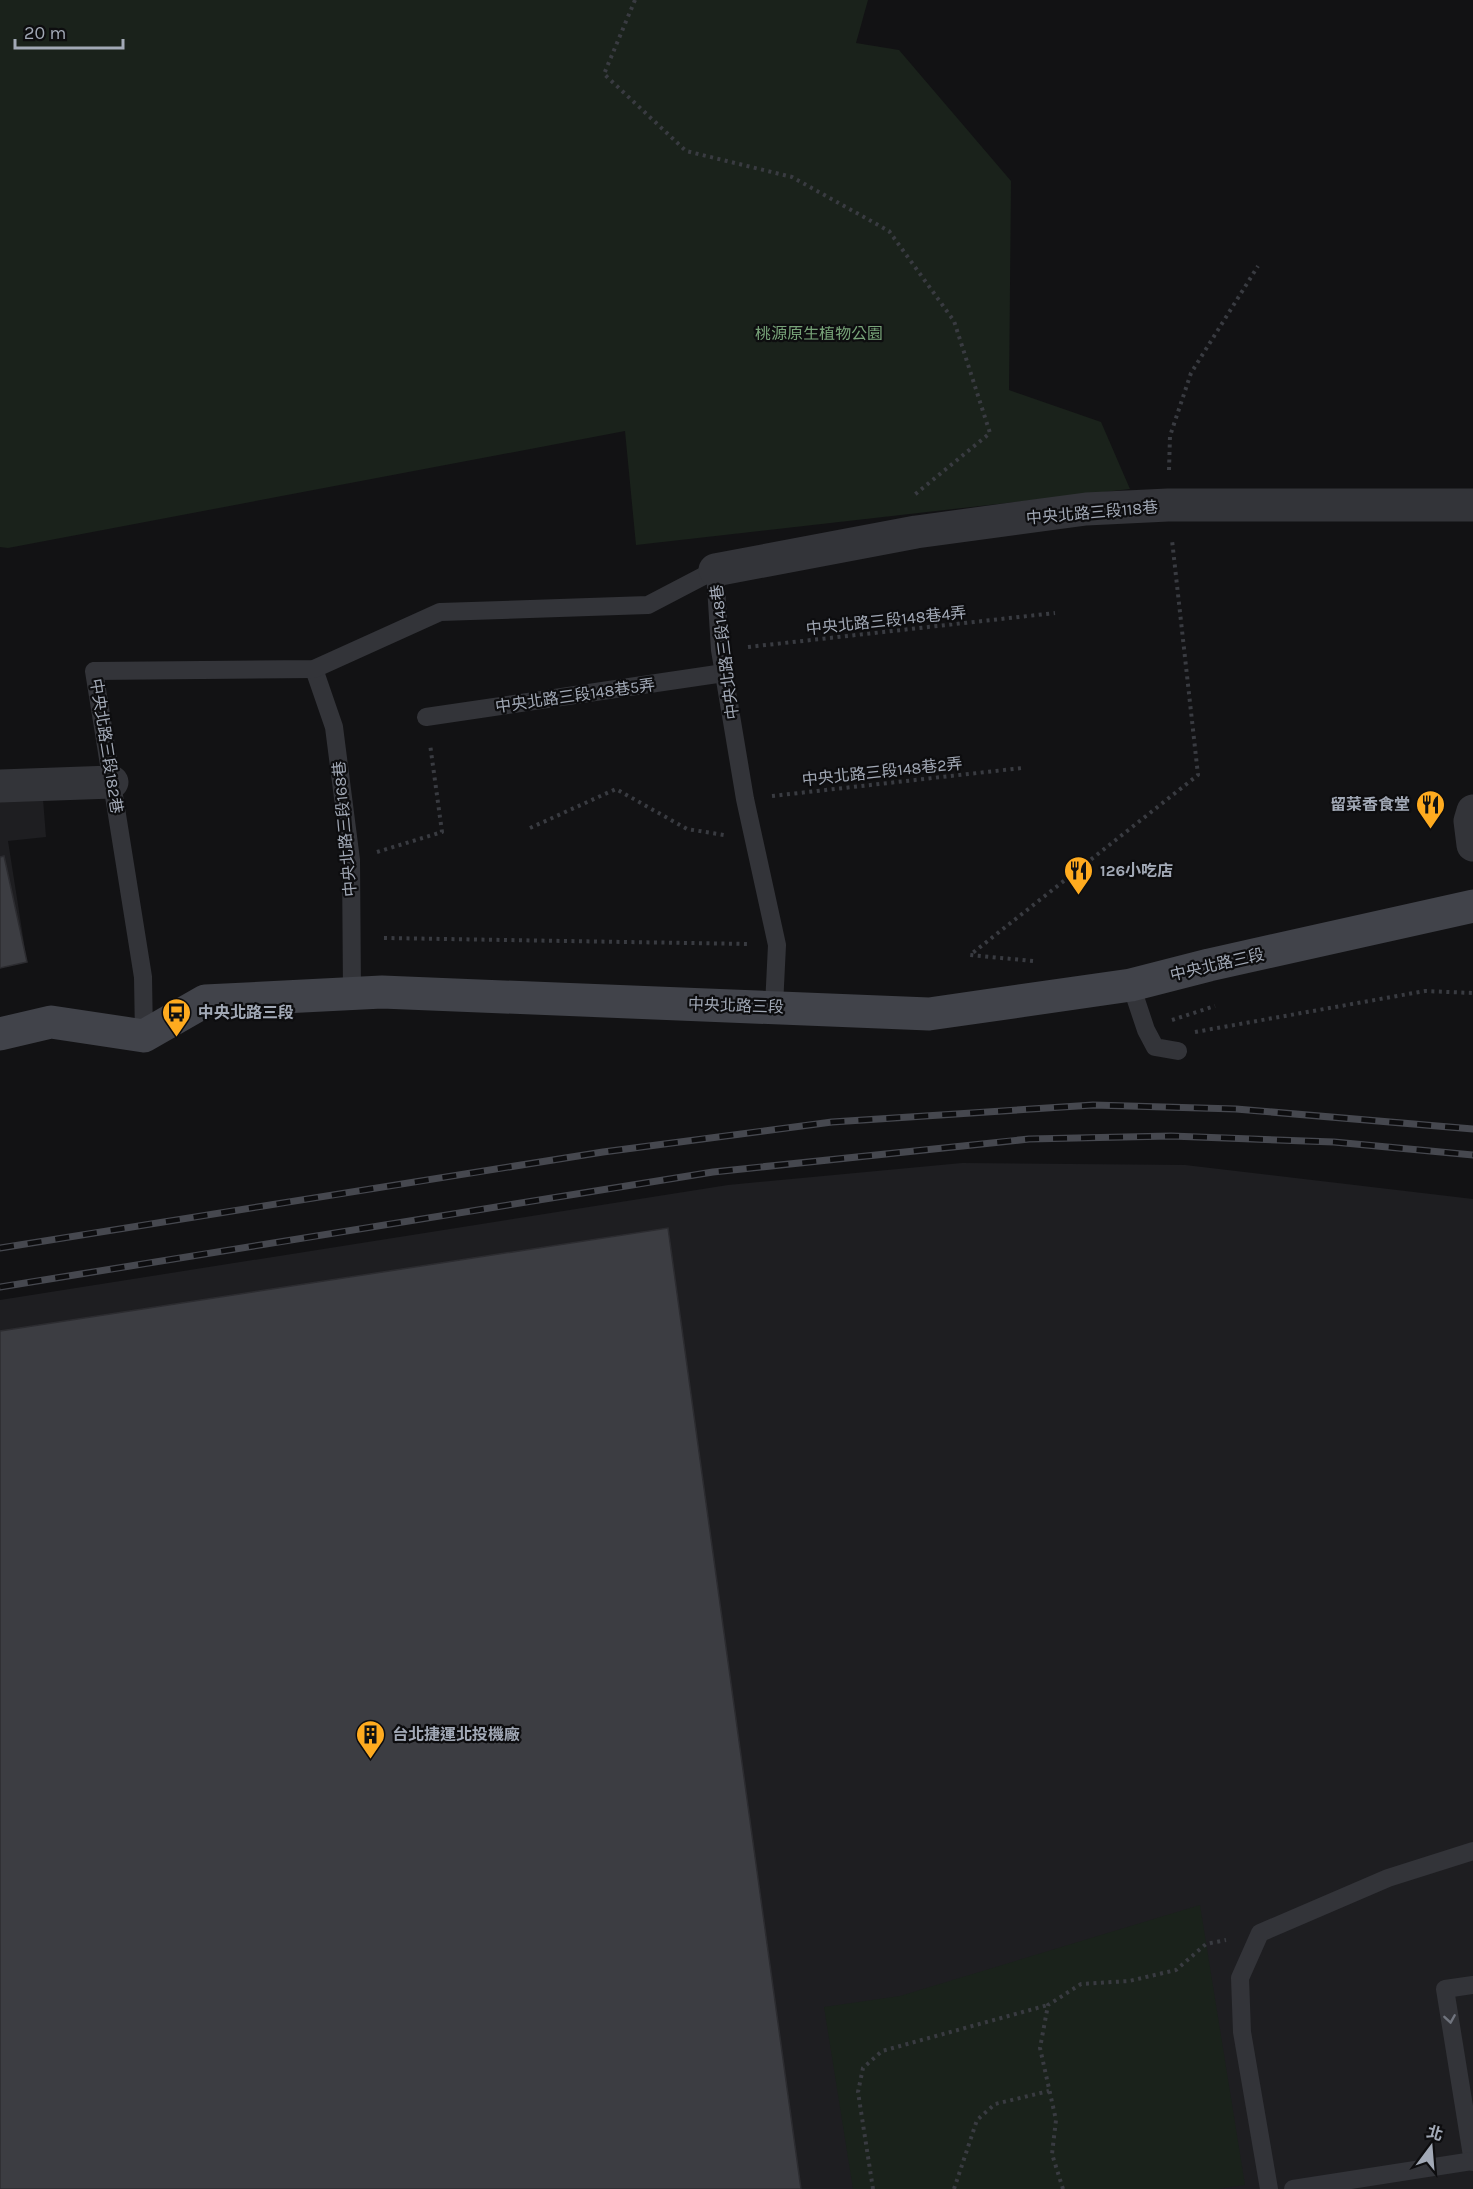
<svg xmlns="http://www.w3.org/2000/svg" width="1473" height="2189" viewBox="0 0 1473 2189" font-family="Karla,'Noto Sans TC',sans-serif">
  <style>
    .built { fill: #1e1e21 }
    .green { fill: #1a221b }
    .building { fill: #3c3d42; stroke: #2c2c30; stroke-width: 1.5 }
    .lines { fill: none; stroke-linecap: round; stroke-linejoin: round }
    .path { stroke: #393b41; stroke-width: 4; stroke-dasharray: 3 4.5; stroke-linecap: butt }
    .lane { stroke: #333439; stroke-width: 18 }
    .street { stroke: #333439; stroke-width: 33 }
    .secondary { stroke: #41434a; stroke-width: 33 }
    .rail-casing { stroke: #46484f; stroke-width: 7 }
    .rail { stroke: #0d0d0f; stroke-width: 4.5; stroke-dasharray: 14; stroke-linecap: butt }
    .oneway { stroke: #70747e }
    .labels { text-anchor: middle; stroke-width: 4.5; stroke-linejoin: round; paint-order: stroke }
    .park-label { font-size: 16px; fill: #77a378; stroke: #0d0d0f }
    .street-label { font-size: 16px; fill: #a2a9b6; stroke: #0d0d0f }
    .poi-label { font-size: 16px; font-weight: bold; fill: #a2a9b6; stroke: #0d0d0f; text-anchor: start }
  </style>
  <rect width="100%" height="100%" fill="#121214"/>
  <g class="built">
    <path d="M0 792 43 799 46 837 8 841 27 962 0 968Z"/>
    <path d="M962 1163 1185 1165 1473 1199V2189H0V1300L728 1185Z"/>
  </g>
  <g class="green">
    <path d="M0 0H868L856 43 899 50 1011 181 1009 390 1101 422 1130 489 636 545 625 431 8 548 0 547Z"/>
    <path d="M1200 1905 1245 2185 1218 2189H853L824 2007 900 1996Z"/>
  </g>
  <g class="building">
    <path d="M4 856 27 962 0 968V857Z"/>
    <path d="M668 1228 801 2189H0V1331Z"/>
  </g>
  <g class="lines">
    <g class="path">
      <path d="M635 0 604 74 686 151 792 177 889 231 954 321 990 433 913 496"/>
      <path d="M1169 470 1170 436 1191 373 1258 266"/>
      <path d="M748 647 1055 613"/>
      <path d="M772 796 1022 768"/>
      <path d="M530 828 616 789 687 829 724 835"/>
      <path d="M377 852 442 832 430 744"/>
      <path d="M384 938 748 944"/>
      <path d="M1033 961 970 955 1198 775 1172 540"/>
      <path d="M1172 1020 1215 1006"/>
      <path d="M1195 1032 1425 991 1473 993"/>
      <path d="M873 2189 858 2092 863 2068 882 2051 1048 2005"/>
      <path d="M954 2189 977 2120 995 2104 1049 2091"/>
      <path d="M1063 2189 1052 2154 1056 2120 1040 2048 1048 2005 1081 1984 1129 1981 1176 1970 1206 1944 1226 1940"/>
    </g>
    <g class="lane">
      <path d="M314 669 334 727 351 860 352 993"/>
      <path d="M426 717 724 673"/>
      <path d="M1131 985 1146 1030 1155 1047 1178 1051"/>
      <path d="M144 1036 143 977 94 671 314 669 440 612 648 605 715 570 720 650 745 799 777 945 774 1006"/>
      <path d="M1473 1985 1445 1989 1473 2162"/>
      <path d="M1269 2189 1242 2032 1240 1978 1260 1933 1388 1878 1473 1851"/>
      <path d="M1293 2189 1473 2161"/>
    </g>
    <g class="street">
      <path d="M715 570 916 532 1086 509 1168 505H1473"/>
      <path d="M0 786 112 782"/>
      <path d="M1473 811 1470 821 1473 845"/>
    </g>
    <path class="secondary" d="M0 1034 51 1022 144 1036 205 1001 382 992 929 1014 1131 985 1209 965 1473 906"/>
    <defs>
      <g id="rail">
        <path d="M0 1248 603 1152 832 1122 1093 1105 1236 1109 1473 1129"/>
        <path d="M0 1287 713 1172 1029 1139 1171 1136 1334 1142 1473 1155"/>
      </g>
    </defs>
    <use href="#rail" class="rail-casing"/>
    <use href="#rail" class="rail"/>
  </g>
  <defs><path id="oneway-chevron" d="M-2-3.5L2.5 0L-2 3.5" fill="none" stroke-width="1.6" stroke-linecap="round" stroke-linejoin="round" transform="scale(1.5)"/></defs>
  <use class="oneway" href="#oneway-chevron" transform="translate(1450 2019) rotate(81)"/>
  <defs>
    <symbol id="restaurant-pin" viewBox="-11 -11 22 30"><path d="M0 17L-7.5 6A9.5 9.5 0 1 1 7.5 6Z" fill="#ffab1f" stroke="#0d0d0f"/><path d="M-5-6h1v4h1v-4h1v4h1v-4h1v5L-1.5 .5V6h-2V.5L-5-1ZM5-6V6H3V1.5H1.5Q1.5-4 5-6Z" fill="#111"/></symbol>
    <symbol id="bus-pin" viewBox="-11 -11 22 30"><path d="M0 17L-7.5 6A9.5 9.5 0 1 1 7.5 6Z" fill="#ffab1f" stroke="#0d0d0f"/><path d="M-5-6H5V4H4V6H2V4H-2V6H-4V4H-5ZM-3.5-4V0h7V-4ZM-3.5 1.2v1.5H-2V1.2ZM2 1.2v1.5H3.5V1.2Z" fill="#111"/></symbol>
    <symbol id="building-pin" viewBox="-11 -11 22 30"><path d="M0 17L-7.5 6A9.5 9.5 0 1 1 7.5 6Z" fill="#ffab1f" stroke="#0d0d0f"/><path d="M-4-6H4V6H1V3H-1V6H-4ZM-2.5-4.3h1.7v1.8h-1.7ZM.8-4.3h1.7v1.8H.8ZM-2.5-1h1.7V.8h-1.7ZM.8-1h1.7V.8H.8Z" fill="#111"/></symbol>
  </defs>
  <g fill-rule="evenodd">
    <use href="#restaurant-pin" x="1414" y="788" width="33" height="45"/>
    <use href="#restaurant-pin" x="1062" y="854" width="33" height="45"/>
    <use href="#bus-pin" x="160" y="996" width="33" height="45"/>
    <use href="#building-pin" x="354" y="1718" width="33" height="45"/>
  </g>
  <g class="labels">
    <g class="park-label">
      <text x="819" y="339">桃源原生植物公園</text>
    </g>
    <g class="street-label">
      <text transform="translate(1092 512) rotate(-5)" y="6">中央北路三段118巷</text>
      <text transform="translate(886 620) rotate(-6)" y="6">中央北路三段148巷4弄</text>
      <text transform="translate(724 652) rotate(-97)" y="6">中央北路三段148巷</text>
      <text transform="translate(575 695) rotate(-8)" y="6">中央北路三段148巷5弄</text>
      <text transform="translate(107 746) rotate(81)" y="6">中央北路三段182巷</text>
      <text transform="translate(882 771) rotate(-6)" y="6">中央北路三段148巷2弄</text>
      <text transform="translate(344 829) rotate(-95)" y="6">中央北路三段168巷</text>
      <text transform="translate(1217 964) rotate(-13)" y="6">中央北路三段</text>
      <text transform="translate(736 1005) rotate(2)" y="6">中央北路三段</text>
    </g>
    <g class="poi-label">
      <text x="1410" y="810" text-anchor="end">留菜香食堂</text>
      <text x="1100" y="876">126小吃店</text>
      <text x="198" y="1018">中央北路三段</text>
      <text x="392" y="1740">台北捷運北投機廠</text>
    </g>
  </g>
  <g transform="translate(1431 2147) rotate(16)" stroke="#0d0d0f" stroke-width="4.5" paint-order="stroke">
  <path d="M0-4.5L10 22L0 15L-10 22Z" fill="#a2a9b6"/>
  <text y="-9" font-size="16" font-weight="bold" text-anchor="middle" fill="#a2a9b6">北</text>
  </g>
  <path d="M15 39v9h108v-9" fill="none" stroke="#a2a9b6" stroke-width="3"/>
  <text x="24" y="39" font-size="18" fill="#a2a9b6" stroke="#0d0d0f" stroke-width="4.5" paint-order="stroke">20 m</text>
</svg>
